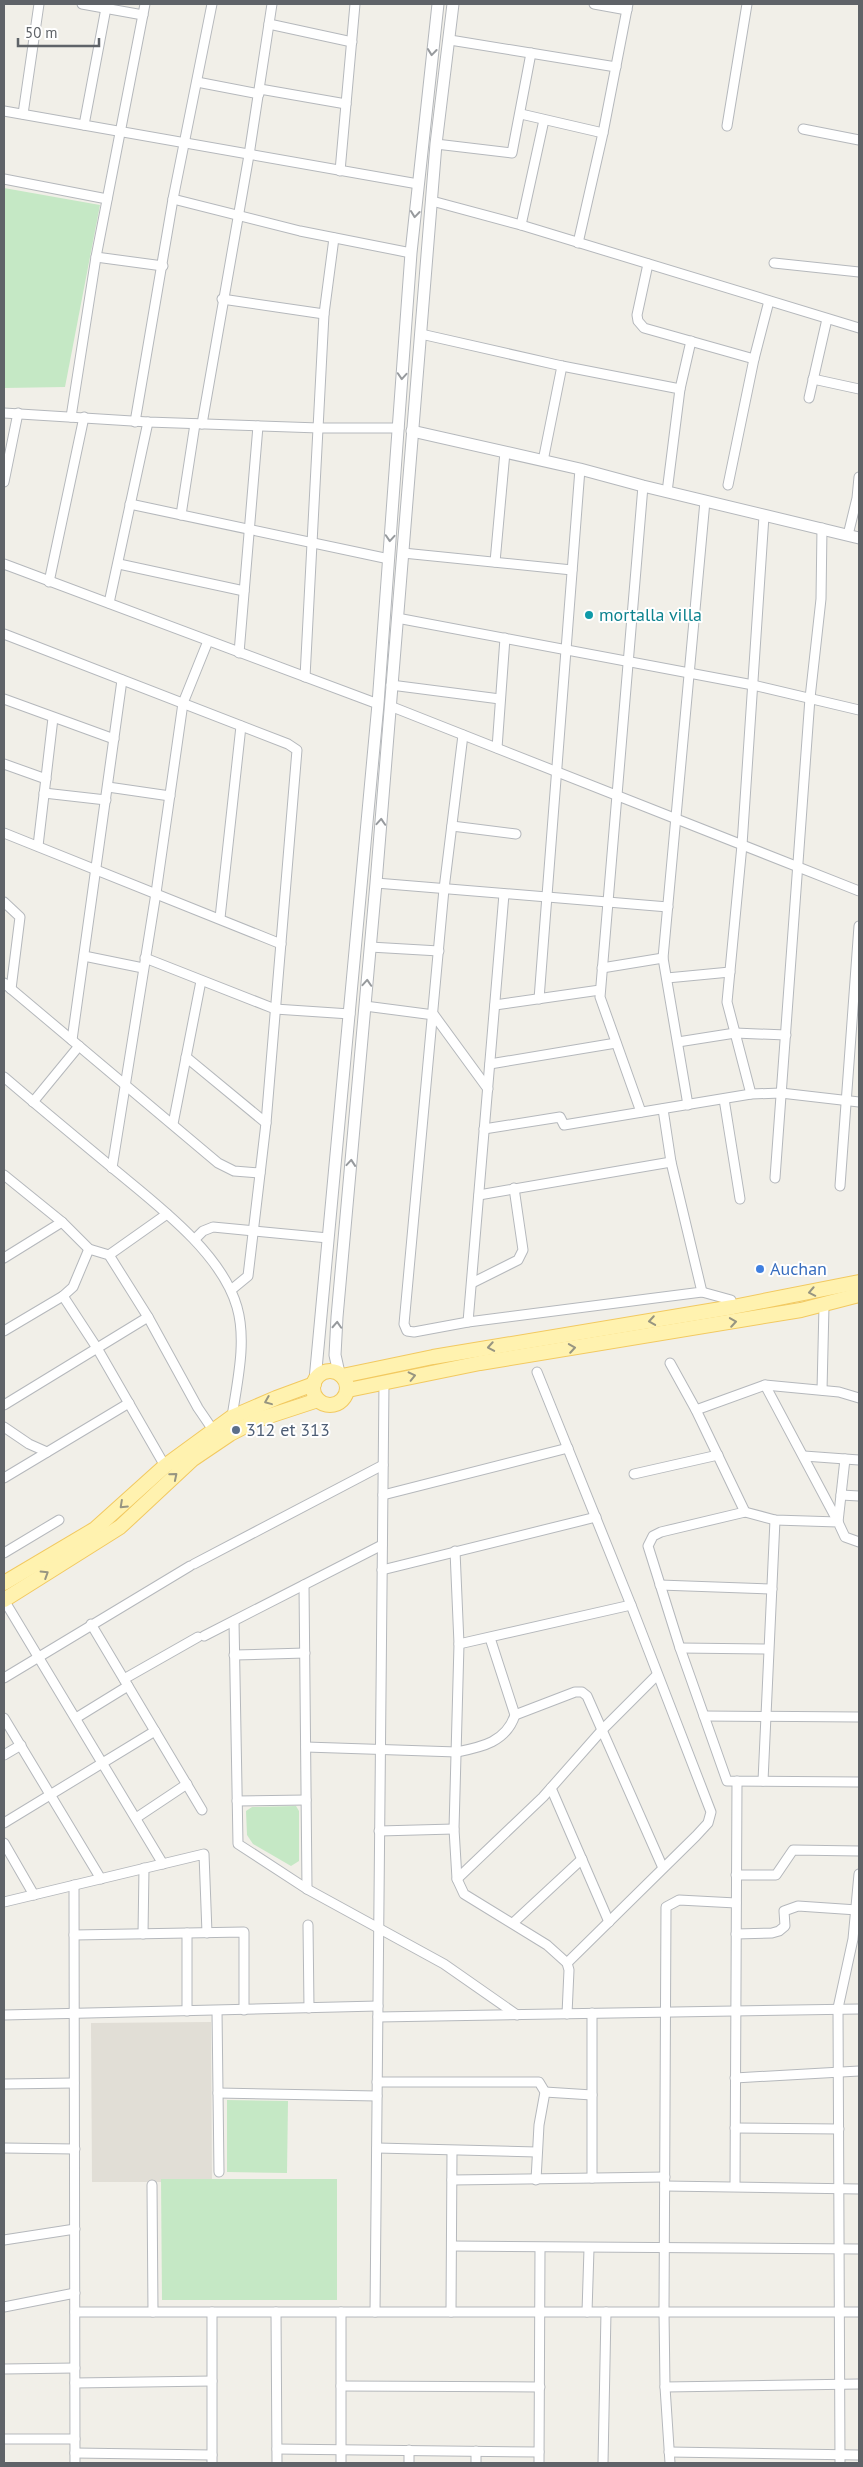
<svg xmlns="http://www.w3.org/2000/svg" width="863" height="2467" viewBox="0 0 863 2467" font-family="'PT Sans',sans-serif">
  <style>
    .education { fill: #e1ded6 }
    .green { fill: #c5e8c5 }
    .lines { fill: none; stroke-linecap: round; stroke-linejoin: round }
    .minor-casing { stroke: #b5b8bc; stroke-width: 11 }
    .tertiary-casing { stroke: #b5b8bc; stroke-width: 13 }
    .primary-casing { stroke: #f2c960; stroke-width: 16 }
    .minor { stroke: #fff; stroke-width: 9 }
    .tertiary { stroke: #fff; stroke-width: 11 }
    .primary { stroke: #fff2af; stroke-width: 14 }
    .oneway { stroke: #979a9d }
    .oneway2 { stroke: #979581 }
    .culture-dot { fill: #0f9aa8; stroke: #fff; stroke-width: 2 }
    .shop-dot { fill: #3f7fe0; stroke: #fff; stroke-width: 2 }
    .service-dot { fill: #5c6f8a; stroke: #fff; stroke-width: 2 }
    .labels { text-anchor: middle; stroke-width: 4; stroke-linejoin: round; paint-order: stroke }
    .culture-label { font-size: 18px; fill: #0d838f; stroke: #fff; text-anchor: start }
    .shop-label { font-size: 18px; fill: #366cbe; stroke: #fff; text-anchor: start }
    .service-label { font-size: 18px; fill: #4e5e75; stroke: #fff; text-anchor: start }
  </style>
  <rect width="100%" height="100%" fill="#f1efe8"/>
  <path class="education" d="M211 2022 212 2182H92L91 2023Z"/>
  <g class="green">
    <path d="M4 188 100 205 65 387 4 388Z"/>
    <path d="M296 1806 299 1811V1861L291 1866 253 1844 247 1835 246 1811 252 1807Z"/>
    <path d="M227 2100 288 2101 287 2173 227 2172Z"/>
    <path d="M161 2179H337V2300H162Z"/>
  </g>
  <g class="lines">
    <defs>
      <g id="minor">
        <path d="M82 4 143 15"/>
        <path d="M594 4 627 10"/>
        <path d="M269 24 352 42"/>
        <path d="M450 40 616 67"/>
        <path d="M197 82 259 94"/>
        <path d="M260 89 346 104"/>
        <path d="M4 111 418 184"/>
        <path d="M23 114 39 4"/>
        <path d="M521 114 603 133"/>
        <path d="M84 125 106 8"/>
        <path d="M727 126 747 4"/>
        <path d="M803 129 859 140"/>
        <path d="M436 144 512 153 531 53"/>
        <path d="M340 171 355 4"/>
        <path d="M4 179 107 199"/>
        <path d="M173 199 300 231 411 253"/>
        <path d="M432 201 521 225 859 328"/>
        <path d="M521 225 544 120"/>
        <path d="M578 243 603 133 628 4"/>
        <path d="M96 257 163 266"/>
        <path d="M774 263 859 272"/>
        <path d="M648 264 637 315 638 321 644 328 754 359"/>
        <path d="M222 299 324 314"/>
        <path d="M421 334 562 366 680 389 667 492"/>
        <path d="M813 379 859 389"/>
        <path d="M680 389 691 341"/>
        <path d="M809 398 827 319"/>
        <path d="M4 413 148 422 319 428H399"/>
        <path d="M71 417 96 257 145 4"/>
        <path d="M135 422 173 199 212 4"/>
        <path d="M202 424 249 155 272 4"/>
        <path d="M543 461 562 366"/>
        <path d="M4 482 18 413"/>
        <path d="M728 485 754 359 769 301"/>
        <path d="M130 504 389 559"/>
        <path d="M181 515 195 424"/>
        <path d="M848 535 857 498 859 477"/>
        <path d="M403 553 572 570"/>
        <path d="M495 562 505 452"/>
        <path d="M4 564 378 704"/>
        <path d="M119 564 244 591"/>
        <path d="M49 582 84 417"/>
        <path d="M109 603 148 422"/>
        <path d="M397 618 753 685 859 710"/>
        <path d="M4 634 288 744 297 750 266 1123 248 1276 231 1290"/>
        <path d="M239 653 258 426"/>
        <path d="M305 677 324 314 334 238"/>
        <path d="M391 685 500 699"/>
        <path d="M4 699 114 739"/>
        <path d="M390 706 859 891"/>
        <path d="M463 735 444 889 404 1324 407 1331 414 1332 468 1322 702 1292 671 1162 663 1109"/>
        <path d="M497 748 505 638"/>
        <path d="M4 764 46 779"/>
        <path d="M108 787 170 796"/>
        <path d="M44 793 106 800"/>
        <path d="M452 826 516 834"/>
        <path d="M4 833 281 944"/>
        <path d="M38 846 53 718"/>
        <path d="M376 883 668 907"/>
        <path d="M4 902 20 917 11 989"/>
        <path d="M220 918 241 726"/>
        <path d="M370 947 439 951"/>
        <path d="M84 956 143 968"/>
        <path d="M145 958 275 1009 350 1014"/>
        <path d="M602 968 663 958"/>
        <path d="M667 978 730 972"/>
        <path d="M4 983 218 1163 234 1171 260 1173"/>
        <path d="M539 999 580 469"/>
        <path d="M495 1005 600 990"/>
        <path d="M365 1006 434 1015 488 1089"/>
        <path d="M72 1040 122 680"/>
        <path d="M678 1042 735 1033 786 1035"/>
        <path d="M186 1057 266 1123"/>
        <path d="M490 1064 616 1043"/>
        <path d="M4 1077C39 1107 74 1136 109 1165 153 1202 221 1251 237 1307 247 1342 237 1382 232 1417"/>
        <path d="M751 1094 727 1002 742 845 764 516"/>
        <path d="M724 1099 740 1199"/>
        <path d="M33 1102 79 1046"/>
        <path d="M688 1105 663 958 705 501"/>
        <path d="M641 1112 600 997 643 486"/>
        <path d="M173 1124 201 981"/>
        <path d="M484 1129 560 1117 564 1125 751 1094 781 1093 859 1102"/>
        <path d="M112 1168 156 893 183 703 208 641"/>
        <path d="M4 1175 62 1222 89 1249 109 1255 148 1317 198 1408 213 1430"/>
        <path d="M775 1178 810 698 821 599 822 528"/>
        <path d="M840 1186 859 926"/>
        <path d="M479 1195 671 1162"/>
        <path d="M195 1239 203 1231 213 1227 328 1238"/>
        <path d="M89 1249 73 1287 63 1296 97 1348 165 1466"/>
        <path d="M109 1255 167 1214"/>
        <path d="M4 1258 62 1222"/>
        <path d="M472 1283 518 1260 523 1250 514 1188"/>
        <path d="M702 1292 731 1300 733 1307"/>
        <path d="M468 1322 504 894"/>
        <path d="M4 1331 63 1296"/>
        <path d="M670 1363 696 1410 745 1512"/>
        <path d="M537 1372 631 1605 711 1812 708 1823 696 1836 567 1963"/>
        <path d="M765 1385 839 1392 859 1398"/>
        <path d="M822 1390 824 1306"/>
        <path d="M4 1405 148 1317"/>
        <path d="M696 1410 765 1385 838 1522"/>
        <path d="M4 1427 29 1444 47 1452"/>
        <path d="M804 1456 859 1460"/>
        <path d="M634 1474 718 1455"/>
        <path d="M4 1478 129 1403"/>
        <path d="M383 1495 568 1448"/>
        <path d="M841 1495 859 1496"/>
        <path d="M838 1522 845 1459"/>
        <path d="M859 1542 845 1537 838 1522 775 1520 745 1512 661 1532 653 1536 648 1546 680 1648 727 1781 859 1782"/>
        <path d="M455 1551 459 1644 454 1829 457 1879 464 1894 547 1945 567 1963 569 1970 567 2014"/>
        <path d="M4 1553 59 1520"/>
        <path d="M194 1564 383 1465"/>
        <path d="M382 1570 596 1517"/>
        <path d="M304 1585 307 1889"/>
        <path d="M660 1585 772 1589"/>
        <path d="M4 1600 163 1864"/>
        <path d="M234 1621 238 1844 307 1889 444 1964 517 2015"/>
        <path d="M91 1624 202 1810"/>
        <path d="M204 1636 382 1545"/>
        <path d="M459 1644 631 1605"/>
        <path d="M680 1648 768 1649"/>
        <path d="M234 1655 305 1653"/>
        <path d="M4 1678 190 1566"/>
        <path d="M124 1679 198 1637"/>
        <path d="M515 1715 575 1692H582L587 1696 663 1868"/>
        <path d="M704 1716 859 1717"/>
        <path d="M4 1718 101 1879"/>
        <path d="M76 1718 128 1686"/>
        <path d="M306 1747 457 1752C482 1747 506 1742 515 1715L490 1638"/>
        <path d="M4 1755 21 1745"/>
        <path d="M763 1781 775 1520"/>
        <path d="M551 1788 609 1922"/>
        <path d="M237 1801 306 1800"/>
        <path d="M136 1818 187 1784"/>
        <path d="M4 1823 155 1731"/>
        <path d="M379 1831 454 1829"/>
        <path d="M4 1843 34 1895"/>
        <path d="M736 1875H776L793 1850 859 1851"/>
        <path d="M457 1879 543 1797 603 1729 657 1675"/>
        <path d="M74 1885 75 2463"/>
        <path d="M4 1902 204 1854 207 1933"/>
        <path d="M513 1923 582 1859"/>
        <path d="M308 1925 309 2008"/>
        <path d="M187 1933V2011"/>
        <path d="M143 1934 144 1868"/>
        <path d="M736 1934 772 1933 779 1931 785 1926 784 1911 798 1906 857 1910"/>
        <path d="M74 1935 244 1932V2010"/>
        <path d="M217 2011 219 2172"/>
        <path d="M4 2015 378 2006"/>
        <path d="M378 2017 859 2009"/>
        <path d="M735 2078 859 2071"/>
        <path d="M377 2082H539L545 2092 539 2125 536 2180"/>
        <path d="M4 2084 74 2083"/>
        <path d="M545 2092 592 2095"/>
        <path d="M218 2093 377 2096"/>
        <path d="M735 2128 839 2129"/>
        <path d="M4 2148 75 2149"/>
        <path d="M377 2148 537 2152"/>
        <path d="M592 2178V2013"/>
        <path d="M452 2180 665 2177"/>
        <path d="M152 2185 153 2312"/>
        <path d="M665 2186 859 2189"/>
        <path d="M735 2186 737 1781"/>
        <path d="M4 2240 75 2229"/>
        <path d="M452 2246 859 2249"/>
        <path d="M4 2307 75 2293"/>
        <path d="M75 2312H859"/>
        <path d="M212 2312V2463"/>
        <path d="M276 2312 277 2463"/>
        <path d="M341 2312V2463"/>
        <path d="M375 2312 384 1383"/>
        <path d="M451 2312 452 2151"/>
        <path d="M587 2312 589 2249"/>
        <path d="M4 2369 75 2368"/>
        <path d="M75 2383 212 2381"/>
        <path d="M341 2386 540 2387"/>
        <path d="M665 2387 859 2384"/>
        <path d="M4 2439H75"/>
        <path d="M277 2449 539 2452"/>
        <path d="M669 2452 859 2455"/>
        <path d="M75 2453 212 2455"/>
        <path d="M409 2463V2450"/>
        <path d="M476 2463V2451"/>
        <path d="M539 2463 540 2248"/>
        <path d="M603 2463 606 2312"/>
        <path d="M670 2463 665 2387 664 2312 666 1907 679 1900 736 1903"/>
        <path d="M840 2463 838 2008 853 1939 859 1874"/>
      </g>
      <g id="tertiary">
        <path d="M412 431 580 469 643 486 859 538"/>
        <path d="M339 1373 335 1355 337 1317 376 883 436 144 453 4"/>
        <path d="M315 1380 378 704 411 253 438 4"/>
      </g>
      <g id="primary">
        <circle cx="330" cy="1388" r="17"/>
        <path d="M342 1376 433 1357 733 1307 859 1282"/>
        <path d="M348 1390 480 1363 801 1310 859 1295"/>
        <path d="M4 1583 95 1529 165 1466 232 1417 276 1398 314 1384"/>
        <path d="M4 1600 120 1527 193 1459 230 1434 257 1420 318 1400"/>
      </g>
    </defs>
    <use href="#minor" class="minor-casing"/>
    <use href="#tertiary" class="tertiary-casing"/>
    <use href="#primary" class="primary-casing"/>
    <use href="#minor" class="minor"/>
    <use href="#tertiary" class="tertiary"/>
    <use href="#primary" class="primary"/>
  </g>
  <defs><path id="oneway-chevron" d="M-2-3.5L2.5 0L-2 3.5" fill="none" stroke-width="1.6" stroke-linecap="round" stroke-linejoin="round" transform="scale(1.25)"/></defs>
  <g class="oneway">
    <use href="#oneway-chevron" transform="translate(432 52) rotate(96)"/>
    <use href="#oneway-chevron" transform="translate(415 214) rotate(96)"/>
    <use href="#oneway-chevron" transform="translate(402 376) rotate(94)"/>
    <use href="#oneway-chevron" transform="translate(390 538) rotate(94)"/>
    <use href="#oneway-chevron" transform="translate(381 822) rotate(-86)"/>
    <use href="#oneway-chevron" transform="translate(367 983) rotate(-86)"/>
    <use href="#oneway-chevron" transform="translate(351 1163) rotate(-85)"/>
    <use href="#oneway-chevron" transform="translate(337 1325) rotate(-87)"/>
  </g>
  <g class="oneway2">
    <use href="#oneway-chevron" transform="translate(812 1292) rotate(169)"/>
    <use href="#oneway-chevron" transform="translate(652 1321) rotate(171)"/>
    <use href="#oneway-chevron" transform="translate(733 1322) rotate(-9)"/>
    <use href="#oneway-chevron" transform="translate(491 1347) rotate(170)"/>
    <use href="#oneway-chevron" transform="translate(572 1348) rotate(-9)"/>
    <use href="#oneway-chevron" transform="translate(412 1376) rotate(-13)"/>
    <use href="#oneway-chevron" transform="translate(268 1401) rotate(158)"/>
    <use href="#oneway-chevron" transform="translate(174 1476) rotate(-40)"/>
    <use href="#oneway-chevron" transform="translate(123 1505) rotate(137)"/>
    <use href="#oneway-chevron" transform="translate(45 1574) rotate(-32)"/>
  </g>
  <circle class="culture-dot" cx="589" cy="615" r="5"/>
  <circle class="shop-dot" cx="760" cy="1269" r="5"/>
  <circle class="service-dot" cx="236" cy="1430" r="5"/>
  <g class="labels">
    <g class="culture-label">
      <text x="599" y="621">mortalla villa</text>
    </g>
    <g class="shop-label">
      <text x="770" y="1275">Auchan</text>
    </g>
    <g class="service-label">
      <text x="246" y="1436">312 et 313</text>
    </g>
  </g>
  <rect width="863" height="2467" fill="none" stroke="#5f6368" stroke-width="10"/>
  <path d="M18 38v8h81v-8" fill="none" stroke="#5f6368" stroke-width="2.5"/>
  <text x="25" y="38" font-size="15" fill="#5f6368" stroke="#ffffff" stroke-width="4" paint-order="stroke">50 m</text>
</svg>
